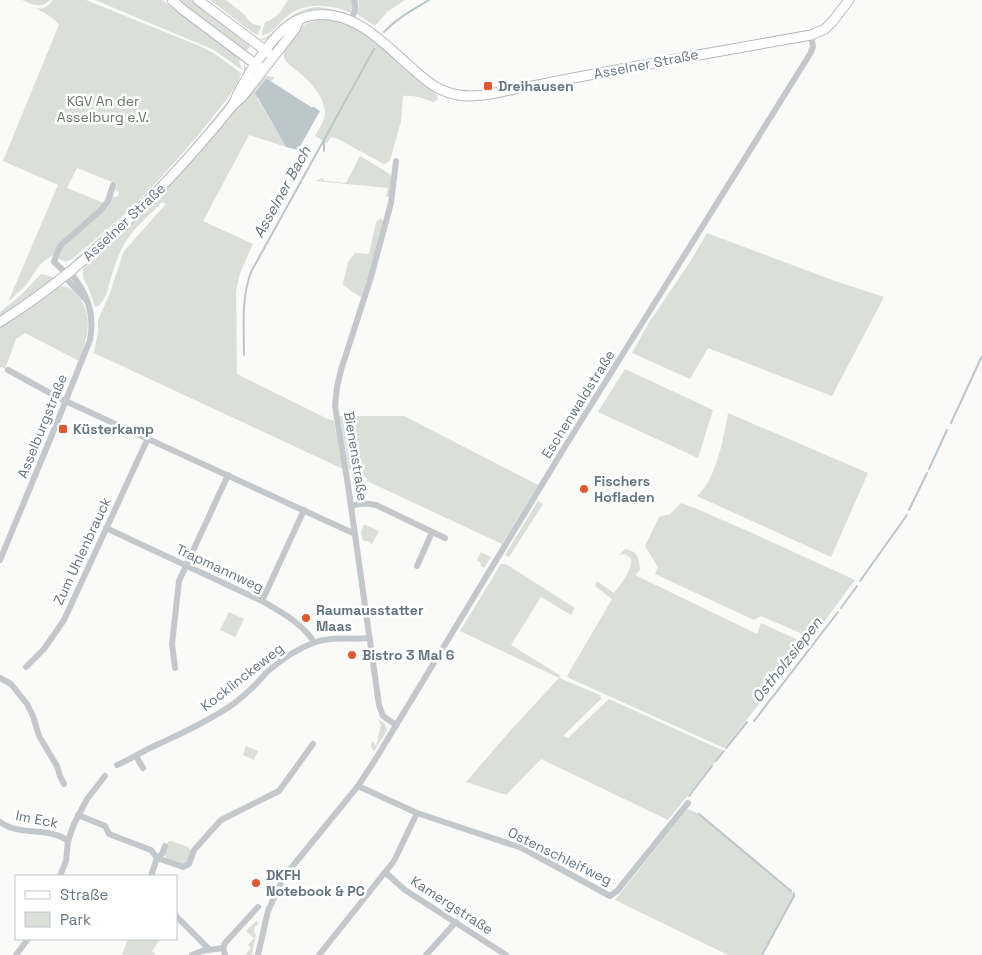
<svg xmlns="http://www.w3.org/2000/svg" width="982" height="955" viewBox="0 0 982 955" font-family="'Space Grotesk',sans-serif">
  <style>
    .green { fill: #dadfd7 }
    .water { fill: #bbc7cb }
    .lines { fill: none; stroke-linecap: round; stroke-linejoin: round }
    .stream { stroke: #bbc7cb; stroke-width: 2 }
    .secondary-casing { stroke: #b3babf; stroke-width: 11 }
    .minor { stroke: #c3c8cc; stroke-width: 6 }
    .secondary { stroke: #fff; stroke-width: 9 }
    .poi-dot { fill: #e4572e; stroke: #fff; stroke-width: 2 }
    .labels { text-anchor: middle; stroke-width: 5; stroke-linejoin: round; paint-order: stroke }
    .street-label { font-size: 14px; fill: #657683; stroke: #fff }
    .poi-label { font-size: 14px; font-weight: bold; fill: #657683; stroke: #fff; text-anchor: start }
    .park-label { font-size: 14px; fill: #687a64; stroke: #fff }
    .water-label { font-size: 15px; font-style: italic; fill: #60757c; stroke: #fff }
  </style>
  <rect width="100%" height="100%" fill="#fafaf8"/>
  <g class="green">
    <path d="M22 0H50C41 9 32 5 22 0Z"/>
    <path d="M53 0H86L202 47 215 54 241 73C237 90 222 104 212 118 190 145 166 173 141 198 120 220 95 239 72 259L65 262 57 257 60 249 112 197H115L118 196 119 192 115 189 117 184 77 168 67 188 104 203 56 249 53 255 44 261 39 266 26 285 8 302 58 185 3 161 58 27 59 25C52 16 45 13 35 8 45 10 46 7 53 0Z"/>
    <path d="M95 0H162L241 58 239 61 242 70 214 50Z"/>
    <path d="M178 0H191L251 45 246 52 187 8Z"/>
    <path d="M210 0H226L245 15 247 19 253 24 261 26 258 35 253 33Z"/>
    <path d="M288 0H351C353 4 353 8 351 12H349C328 4 305 2 286 17 278 24 272 35 261 35L265 22C277 19 282 10 288 0Z"/>
    <path d="M358 0H405L387 12 375 26 357 14 359 6Z"/>
    <path d="M317 7 331 9 347 13 345 14 337 11 319 9 305 11 289 19 269 38 264 40H260C263 38 267 37 271 34 288 20 292 10 317 7Z"/>
    <path d="M331 18C366 24 390 56 415 78 422 84 430 89 437 94L438 97 437 100 433 102C422 98 414 95 403 96L401 121 391 157C390 160 389 163 384 164L338 139 331 137 327 143 315 136C319 129 324 122 325 114 326 100 312 83 302 75 297 70 288 65 285 59 278 48 298 27 308 23 316 20 323 19 331 18Z"/>
    <path d="M244 62 246 68V73L232 99 192 148 129 215 75 261 74 260 139 203 168 173 192 146 230 99 237 88 244 74Z"/>
    <path d="M266 76 275 77 257 98 286 147 249 135 203 221 253 244 240 273 236 291 237 374 328 419 334 421 343 469 94 353 98 332V320L110 293 124 251 166 204 162 202C149 216 132 229 123 246 115 261 111 279 106 295 103 300 101 306 95 307L89 289 83 278V269L122 234 160 194 230 117 260 79Z"/>
    <path d="M360 156 390 174C392 177 392 193 389 196 388 197 387 197 386 197L388 188 316 181 322 178 325 181 346 183Z"/>
    <path d="M381 218 383 222 374 259 361 297 351 291 343 284 348 262 355 253 369 254 376 222Z"/>
    <path d="M707 233 835 281 884 297 832 396 708 348 690 379 632 353 648 324 690 262Z"/>
    <path d="M42 274 53 277 51 280 0 319V312L22 294 40 275Z"/>
    <path d="M61 286C68 286 73 290 77 295 95 315 87 339 79 361L25 333 16 339 5 369 1 367 0 368V327L30 308Z"/>
    <path d="M625 369 713 410 698 458 598 412Z"/>
    <path d="M728 413 868 473 831 557 697 496C716 480 724 437 728 413Z"/>
    <path d="M340 416H404L538 485 502 544 367 481V478L349 469Z"/>
    <path d="M538 501 543 504 509 557 505 555Z"/>
    <path d="M681 503 697 509 752 533 855 580 812 638 761 616 754 620 655 574 658 567 645 546 659 517 670 514Z"/>
    <path d="M364 524 379 531 372 544 368 541H363L361 532Z"/>
    <path d="M625 549C638 551 639 558 640 570L635 575 757 634 761 623 807 644 724 748 569 678 567 676 612 599 595 586 597 581 614 593C621 583 633 570 631 558L625 554 619 555Z"/>
    <path d="M481 552 491 557 484 568 481 566 480 562 477 560Z"/>
    <path d="M501 564H505L509 566 575 608 571 615 541 597 511 645 561 676 559 678 600 695 601 699 563 736 568 738 609 699 724 751 668 820 541 759 506 795 466 782 510 731 559 678 460 631Z"/>
    <path d="M229 612 244 619 235 637 220 630Z"/>
    <path d="M378 719 385 724 387 729 385 734 375 750 373 751 371 746 372 741 376 746 381 725Z"/>
    <path d="M246 746 258 751 254 760 243 755Z"/>
    <path d="M687 809 697 813 793 893 794 896 761 955H728L615 900Z"/>
    <path d="M171 841 188 847 191 851 188 862 183 865 167 860 164 854 168 842Z"/>
    <path d="M256 921 258 922 257 926H255L254 933 256 934 252 955H245L251 948 248 945 254 938 246 931Z"/>
    <path d="M128 939H160L152 951 156 955H122Z"/>
  </g>
  <path class="water" d="M266 79 269 80 311 107H314L320 111 298 150 286 147 255 93Z"/>
  <g class="lines">
    <g class="stream">
      <path d="M384 32C397 18 413 10 429 0"/>
      <path d="M324 151V141"/>
      <path d="M244 355C244 327 241 299 251 272L374 49"/>
      <path d="M951 423 982 356"/>
      <path d="M929 469 947 430"/>
      <path d="M909 510 927 473"/>
      <path d="M860 581 907 515"/>
      <path d="M841 608 857 586"/>
      <path d="M754 721 838 612"/>
      <path d="M726 748 747 722"/>
      <path d="M716 761 724 751"/>
      <path d="M689 796 712 766"/>
      <path d="M699 814 791 891"/>
      <path d="M762 955 794 896V893"/>
    </g>
    <defs>
      <g id="secondary">
        <path d="M172 0 182 9 259 67"/>
        <path d="M198 0 270 54"/>
        <path d="M233 105C242 82 271 36 292 23 299 19 306 16 314 15 355 10 384 44 413 69 426 81 440 92 458 95 477 98 495 93 514 89 534 86 553 82 573 78 652 63 732 49 811 35L825 29 833 21 849 0"/>
        <path d="M0 322C90 265 166 188 233 105L242 97 295 29 299 20"/>
      </g>
    </defs>
    <use href="#secondary" class="secondary-casing"/>
    <g class="minor">
      <path d="M351 20C354 13 357 8 354 0"/>
      <path d="M67 274 54 262 58 250 62 244 100 211 108 201 113 185"/>
      <path d="M64 276 85 299"/>
      <path d="M8 370 61 399 355 534"/>
      <path d="M351 506C360 503 367 503 376 505L445 538"/>
      <path d="M106 528 262 601C281 612 302 623 314 642"/>
      <path d="M0 560 56 425 90 340C95 313 87 293 70 272"/>
      <path d="M417 566 432 532"/>
      <path d="M262 601 304 510"/>
      <path d="M26 667 44 649 64 620 148 438"/>
      <path d="M175 668 172 644 179 581 228 475"/>
      <path d="M0 678 11 684 27 704 33 716 39 736 57 766 60 776 64 784"/>
      <path d="M396 725 383 716 379 705 348 485 335 406 337 387 341 370 371 277 391 203 396 161"/>
      <path d="M136 756 143 768"/>
      <path d="M117 765C130 760 141 752 154 746 181 734 207 722 232 705 240 699 248 692 255 685 259 681 263 676 268 671 281 660 297 649 313 643 331 636 351 640 369 638"/>
      <path d="M358 786 417 813 522 848 610 896 617 891 688 803"/>
      <path d="M78 815 105 826 109 834 151 850 157 858 183 867 189 864 194 850 221 820 279 791 313 744"/>
      <path d="M0 822C20 837 49 826 68 841"/>
      <path d="M386 873 405 890 506 955"/>
      <path d="M60 876 66 861 68 841 74 824 87 799 105 776"/>
      <path d="M151 876 157 858 162 854 165 846"/>
      <path d="M176 916 209 949"/>
      <path d="M16 955 28 939"/>
      <path d="M192 955 202 951 223 948"/>
      <path d="M225 955 223 948 225 943 258 907"/>
      <path d="M258 955 268 911 283 878 358 786 375 760 566 445 810 54 813 47 811 35"/>
      <path d="M319 955 394 861 417 813"/>
      <path d="M426 955 456 922"/>
    </g>
    <use href="#secondary" class="secondary"/>
  </g>
  <g class="poi-dot">
    <rect x="483" y="81" width="10" height="10" rx="2.5"/>
    <rect x="58" y="424" width="10" height="10" rx="2.5"/>
    <circle cx="584" cy="489" r="5"/>
    <circle cx="306" cy="618" r="5"/>
    <circle cx="352" cy="655" r="5"/>
    <circle cx="256" cy="883" r="5"/>
  </g>
  <g class="labels">
    <g class="street-label">
      <text transform="translate(646 64) rotate(-11)" y="5">Asselner Straße</text>
      <text transform="translate(124 222) rotate(-43)" y="5">Asselner Straße</text>
      <text transform="translate(578 404) rotate(-58)" y="5">Eschenwaldstraße</text>
      <text transform="translate(42 426) rotate(-68)" y="5">Asselburgstraße</text>
      <text transform="translate(356 456) rotate(81)" y="5">Bienenstraße</text>
      <text transform="translate(82 551) rotate(-65)" y="5">Zum Uhlenbrauck</text>
      <text transform="translate(220 568) rotate(25)" y="5">Trapmannweg</text>
      <text transform="translate(242 677) rotate(-38)" y="5">Kocklinckeweg</text>
      <text transform="translate(37 819) rotate(11)" y="5">Im Eck</text>
      <text transform="translate(560 856) rotate(26)" y="5">Ostenschleifweg</text>
      <text transform="translate(452 905) rotate(33)" y="5">Kamergstraße</text>
    </g>
    <g class="poi-label">
      <text x="498" y="91">Dreihausen</text>
      <text x="73" y="434">Küsterkamp</text>
      <text x="594" y="486">Fischers<tspan x="594" dy="16">Hofladen</tspan></text>
      <text x="316" y="615">Raumausstatter<tspan x="316" dy="16">Maas</tspan></text>
      <text x="362" y="660">Bistro 3 Mal 6</text>
      <text x="266" y="880">DKFH<tspan x="266" dy="16">Notebook &amp; PC</tspan></text>
    </g>
    <g class="park-label">
      <text x="103" y="106">KGV An der<tspan x="103" dy="16">Asselburg e.V.</tspan></text>
    </g>
    <g class="water-label">
      <text transform="translate(282 192) rotate(-61)" y="5">Asselner Bach</text>
      <text transform="translate(787 660) rotate(-52)" y="5">Ostholzsiepen</text>
    </g>
  </g>
  <rect x="15" y="875" width="162" height="65" fill="#ffffff" stroke="#c1c8cd"/>
  <rect x="25" y="891" width="25" height="8" fill="#ffffff" stroke="#c1c8cd"/>
  <text x="60" y="900" font-size="15" fill="#657683">Straße</text>
  <rect x="25" y="912" width="25" height="15" fill="#dadfd7" stroke="#c1c8cd"/>
  <text x="60" y="925" font-size="15" fill="#657683">Park</text>
</svg>
